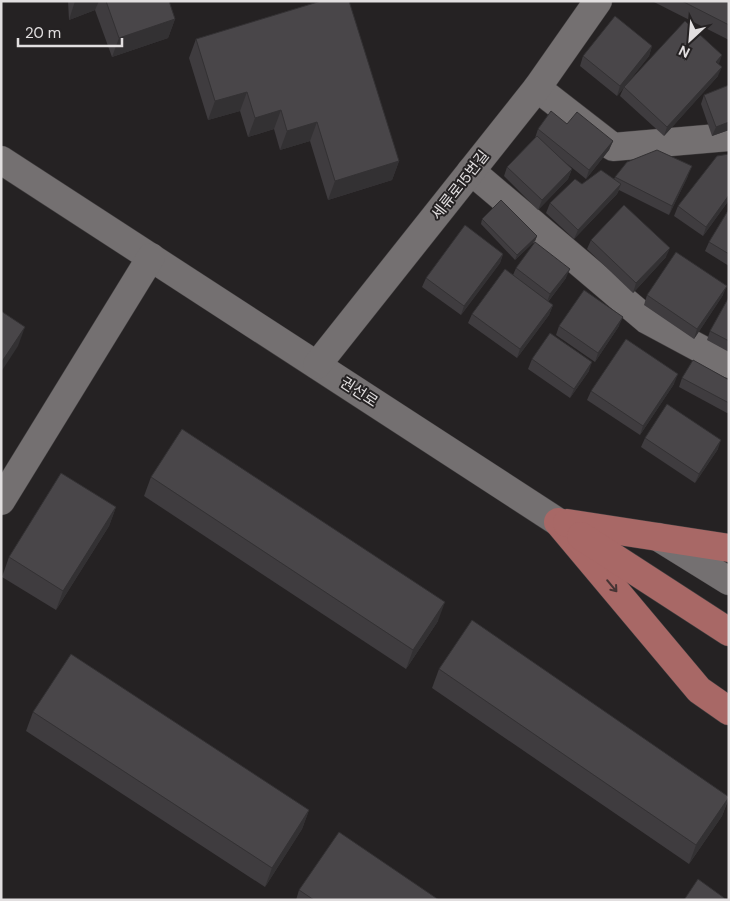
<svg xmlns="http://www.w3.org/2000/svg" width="730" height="901" viewBox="0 0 730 901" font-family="'DM Sans','Noto Sans KR',sans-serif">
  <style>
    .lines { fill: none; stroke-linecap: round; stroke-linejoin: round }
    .minor-casing { stroke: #413e3f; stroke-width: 29 }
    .major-casing { stroke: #413e3f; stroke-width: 29 }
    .minor { stroke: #747071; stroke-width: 28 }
    .major { stroke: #a86866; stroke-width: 28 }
    .wall { fill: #3f3c3f }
    .shaded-wall { fill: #333133 }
    .building { fill: #494649; stroke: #333133 }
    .oneway { stroke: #463434 }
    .labels { text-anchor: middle; stroke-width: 4; stroke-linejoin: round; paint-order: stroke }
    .street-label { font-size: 15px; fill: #e2dfe0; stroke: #252223 }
  </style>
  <rect width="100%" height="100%" fill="#252223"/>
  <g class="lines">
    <defs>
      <g id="minor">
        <path d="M537 88 613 147 729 137"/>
        <path d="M1 160 558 522"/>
        <path d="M471 171 647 320 729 364"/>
        <path d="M317 365 537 88 598 1"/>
        <path d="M1 501 151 257"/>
        <path d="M658 537 729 581"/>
      </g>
      <g id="major">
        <path d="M558 522 699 690 729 711"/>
        <path d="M567 523 729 548"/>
        <path d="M581 536 729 632"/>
      </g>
    </defs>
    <use href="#minor" class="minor-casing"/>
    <use href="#major" class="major-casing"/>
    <use href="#minor" class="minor"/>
    <use href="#major" class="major"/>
  </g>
  <g class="wall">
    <path d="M68 1H169L175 19 168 38 112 57 95 10 69 20Z"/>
    <path d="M652 1H729V40Z"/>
    <path d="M196 39 399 161 392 180 328 200 310 141 280 150 274 129 248 137 240 111 208 120 189 58Z"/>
    <path d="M652 46 649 56 617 96 580 66 583 56Z"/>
    <path d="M718 64V76L664 136 620 96 624 87Z"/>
    <path d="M729 85V130L712 136 701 104 704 95Z"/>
    <path d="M567 124 613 141 609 150 586 179 560 158 572 169 568 179 538 210 504 176 507 167 535 138 538 129Z"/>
    <path d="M688 176 669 215 619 190 617 194 574 239 546 213 550 203 582 184 614 179 615 177Z"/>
    <path d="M729 200 703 236 674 216 678 206Z"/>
    <path d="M729 209V266L705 251 709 242Z"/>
    <path d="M482 219 537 236 535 241 515 260 481 224Z"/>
    <path d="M591 240 666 257 633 293 587 249Z"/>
    <path d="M503 254 500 263 461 315 422 287 426 278Z"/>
    <path d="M516 268 566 278 548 302 553 305 549 315 517 358 468 323 472 314 513 275Z"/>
    <path d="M647 295H723L694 339 644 305Z"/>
    <path d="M729 297V352L707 340 710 331Z"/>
    <path d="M559 326H619L595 362 556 335Z"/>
    <path d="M532 359 589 371 570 398 528 369Z"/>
    <path d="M682 378 729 380V412L727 413 679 387Z"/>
    <path d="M674 384 640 435 587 400 591 391Z"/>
    <path d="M645 438 718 449 695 483 641 447Z"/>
    <path d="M151 477 438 621 406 669 144 496Z"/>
    <path d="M116 507 109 526 56 610 2 577 9 557Z"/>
    <path d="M439 669 729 798 722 816 689 864 432 688Z"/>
    <path d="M33 712 309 810 302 829 265 887 26 731Z"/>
    <path d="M299 890 439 900H296Z"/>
  </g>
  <g class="shaded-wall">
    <path d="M75 1H99L95 10 69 20Z"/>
    <path d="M175 19 168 38 112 57 119 38Z"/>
    <path d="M652 46 649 56 617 96 620 86Z"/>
    <path d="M722 55 719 64 716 62Z"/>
    <path d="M722 67 718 76 664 136 667 127Z"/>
    <path d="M247 92 240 111 208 120 215 101Z"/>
    <path d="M281 110 274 129 248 137 255 118Z"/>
    <path d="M317 122 310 141 280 150 287 131Z"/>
    <path d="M729 122V130L712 136 716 127Z"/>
    <path d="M613 141 609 150 586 179 589 170Z"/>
    <path d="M399 161 392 180 328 200 335 181Z"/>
    <path d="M692 166 688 176 669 215 672 206Z"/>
    <path d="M572 169 568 179 538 210 542 200Z"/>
    <path d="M621 184 617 194 574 239 578 230Z"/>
    <path d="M729 195V200L703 236 706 227Z"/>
    <path d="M537 236 535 241 515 260 517 255Z"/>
    <path d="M670 248 666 257 633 293 636 283Z"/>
    <path d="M503 254 500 263 461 315 464 306Z"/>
    <path d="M570 269 566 278 546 304 550 294Z"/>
    <path d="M727 286 723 295 694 339 697 329Z"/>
    <path d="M553 305 549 315 517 358 520 349Z"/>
    <path d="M623 317 619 326 595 362 598 353Z"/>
    <path d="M25 327 18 346 1 372V363Z"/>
    <path d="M592 362 589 371 570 398 574 389Z"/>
    <path d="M678 374 674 384 640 435 643 426Z"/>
    <path d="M721 440 718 449 695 483 699 474Z"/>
    <path d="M116 507 109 526 56 610 63 591Z"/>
    <path d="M445 602 438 621 406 669 413 650Z"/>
    <path d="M729 797 722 816 689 864 696 845Z"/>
    <path d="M309 810 302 829 265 887 272 868Z"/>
  </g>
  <g class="building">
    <path d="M106 1H169L175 19 119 38Z"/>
    <path d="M321 1H349L399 161 335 181 317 122 287 131 281 110 255 118 247 92 215 101 196 39Z"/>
    <path d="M682 1H729V25Z"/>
    <path d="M615 16 652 46 620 86 583 56Z"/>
    <path d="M685 21 722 55 716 62 722 67 667 127 624 87Z"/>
    <path d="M729 85V122L716 127 704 95Z"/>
    <path d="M551 111 567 124 577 112 613 141 589 170 538 129Z"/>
    <path d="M537 136 572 169 542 200 507 167Z"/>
    <path d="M657 150 692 166 672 206 615 177 627 162Z"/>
    <path d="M729 154V195L706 227 678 206 717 156Z"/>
    <path d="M601 170 621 184 578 230 550 203 575 179 582 184Z"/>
    <path d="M501 200 537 236 517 255 482 219Z"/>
    <path d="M624 205 670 248 636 283 591 240Z"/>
    <path d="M729 209V254L709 242Z"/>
    <path d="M465 225 503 254 464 306 426 278Z"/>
    <path d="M535 242 570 269 550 294 516 268Z"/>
    <path d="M676 252 727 286 697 329 647 295Z"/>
    <path d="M505 269 553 305 520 349 472 314Z"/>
    <path d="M584 290 623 317 598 353 559 326Z"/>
    <path d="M729 297V341L710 331Z"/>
    <path d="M1 311 25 327 1 363Z"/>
    <path d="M550 333 592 362 574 389 532 359Z"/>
    <path d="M626 339 678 374 643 426 591 391Z"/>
    <path d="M693 360 729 380V403L682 378Z"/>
    <path d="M667 404 721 440 699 474 645 438Z"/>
    <path d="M182 429 445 602 413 650 151 477Z"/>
    <path d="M61 473 116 507 63 591 9 557Z"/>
    <path d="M472 620 729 797 696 845 439 669Z"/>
    <path d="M71 654 309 810 272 868 33 712Z"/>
    <path d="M339 832 439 900H314L299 890Z"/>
    <path d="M698 879 727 900H684Z"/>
  </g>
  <defs><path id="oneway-shaft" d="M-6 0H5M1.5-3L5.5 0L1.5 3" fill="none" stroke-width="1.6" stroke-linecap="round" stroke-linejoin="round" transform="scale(1.25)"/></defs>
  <use class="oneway" href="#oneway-shaft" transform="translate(612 586) rotate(50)"/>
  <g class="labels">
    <g class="street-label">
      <text transform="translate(460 185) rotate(-52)" y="5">세류로15번길</text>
      <text transform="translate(359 392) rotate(33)" y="5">권선로</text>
    </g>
  </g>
  <rect width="730" height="901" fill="none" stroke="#e2dfe0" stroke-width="5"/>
  <g transform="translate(690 40) rotate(206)" stroke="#252223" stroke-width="4" paint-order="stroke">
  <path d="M0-4L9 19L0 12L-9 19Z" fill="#e2dfe0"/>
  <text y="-8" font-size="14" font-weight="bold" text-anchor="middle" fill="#e2dfe0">N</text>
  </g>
  <path d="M18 38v8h104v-8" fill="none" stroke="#e2dfe0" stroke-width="2.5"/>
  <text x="25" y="38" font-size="15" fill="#e2dfe0" stroke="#252223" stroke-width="4" paint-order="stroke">20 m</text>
</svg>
